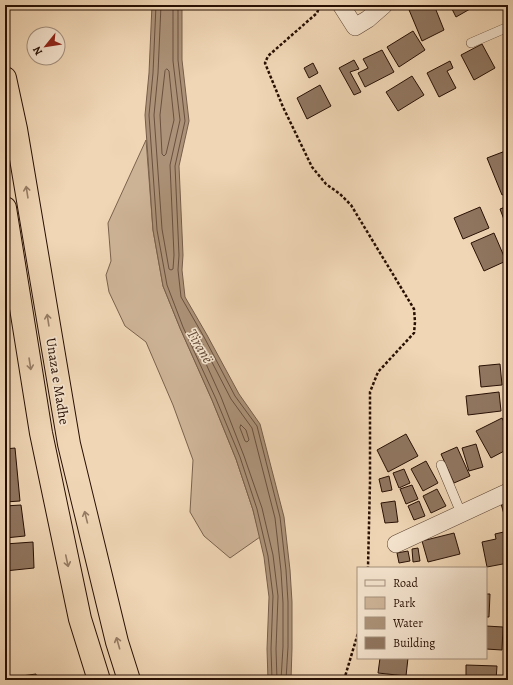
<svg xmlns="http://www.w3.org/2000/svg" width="513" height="685" viewBox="0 0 513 685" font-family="Alegreya,serif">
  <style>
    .green { fill: #ceb497; stroke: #7a624d }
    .water { fill: #ac9278; stroke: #775e49 }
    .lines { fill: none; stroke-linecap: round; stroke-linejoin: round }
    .shore { stroke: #6a503e; stroke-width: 1 }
    .building { fill: #907660; stroke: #270f03 }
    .service-casing { stroke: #594130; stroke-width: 10 }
    .minor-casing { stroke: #594130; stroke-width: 18 }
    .trunk-casing { stroke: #270f03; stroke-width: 24 }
    .path { stroke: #270f03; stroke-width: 2.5; stroke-dasharray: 3 2; stroke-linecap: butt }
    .service { stroke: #f5e4cf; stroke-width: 9 }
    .minor { stroke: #f5e4cf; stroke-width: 17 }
    .trunk { stroke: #f0d6b5; stroke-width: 22 }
    .oneway { stroke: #967c65 }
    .labels { text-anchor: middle; stroke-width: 3.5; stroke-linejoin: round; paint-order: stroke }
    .street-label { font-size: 14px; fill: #270f03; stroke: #f5e4cf }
    .water-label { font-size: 15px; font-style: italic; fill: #634a38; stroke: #f5e4cf }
  </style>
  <rect width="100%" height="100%" fill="#f0d6b5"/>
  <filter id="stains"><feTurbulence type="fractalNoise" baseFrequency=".005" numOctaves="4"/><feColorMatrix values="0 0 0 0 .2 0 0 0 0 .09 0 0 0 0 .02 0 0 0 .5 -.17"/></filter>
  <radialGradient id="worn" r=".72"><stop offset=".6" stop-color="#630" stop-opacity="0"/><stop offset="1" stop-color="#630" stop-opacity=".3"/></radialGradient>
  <path class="green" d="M146 140 153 230 163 286 180 328 212 400 236 459 253 510 260 537 230 558 204 536 190 512 193 460 173 405 146 342 125 326 109 292 106 275 111 261 108 223Z"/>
  <path class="water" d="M152 5H182V60L189 121 179 166 183 255 182 270 185 297 207 335 239 394 260 424 284 517 290 570 292 602V648L291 680H268L267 649 269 597 264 557 253 510 236 459 212 400 180 328 163 286 153 230 145 115 149 73Z"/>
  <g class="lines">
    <g class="shore">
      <path d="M156 5 153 73 149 115 157 230 167 285 183 327 216 399 240 457 257 509 268 556 273 596 271 649 272 680"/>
      <path d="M161 5 158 73 154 115 162 229 169 269 171 270 173 269 174 255 170 165 180 120 173 61V5"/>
      <path d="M178 5V60L185 121 175 166 179 255 178 270 181 297 204 337 235 396 257 426 280 517 286 570 288 602V647L286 680"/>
      <path d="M167 69 169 71 174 120 166 154 164 156 162 154 160 115 165 71Z"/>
      <path d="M241 425 246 430 249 440 247 442 245 441 240 428Z"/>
      <path d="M277 680 276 649 278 596 273 555 262 508 244 456 221 397 193 335 194 332 196 333 200 339 231 399 252 428 275 518 281 571 283 603V647L281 680"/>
    </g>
  </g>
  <g class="building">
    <path d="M361 5H376L367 12Z"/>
    <path d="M407 5H434L444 30 422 41Z"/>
    <path d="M450 5H477L456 17Z"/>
    <path d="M413 31 425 50 399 67 387 47Z"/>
    <path d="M508 40V49L505 41Z"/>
    <path d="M482 44 495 68 474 80 461 55Z"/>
    <path d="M382 50 394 72 365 87 358 73 368 68 363 59Z"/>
    <path d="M354 60 359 69 350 72 361 92 354 95 339 68Z"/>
    <path d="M450 61 453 68 447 71 456 88 439 97 427 73Z"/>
    <path d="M313 63 318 73 309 78 304 68Z"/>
    <path d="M412 76 424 95 398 111 386 92Z"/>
    <path d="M320 85 331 106 307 119 297 98Z"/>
    <path d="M508 150V193L502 195 487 158Z"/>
    <path d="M508 206V230L500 209Z"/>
    <path d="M480 207 489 228 463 239 454 218Z"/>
    <path d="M494 233 506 261 484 271 471 243Z"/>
    <path d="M500 364 502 385 481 387 479 366Z"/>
    <path d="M499 392 501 411 468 415 466 396Z"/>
    <path d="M502 418 508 430V449L491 458 476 431Z"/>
    <path d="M406 434 418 456 388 472 377 450Z"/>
    <path d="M476 444 483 467 469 471 462 448Z"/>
    <path d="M457 447 470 476 454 483 441 454Z"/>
    <path d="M15 448 20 501 5 502V449Z"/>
    <path d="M426 461 438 483 423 491 411 469Z"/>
    <path d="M404 469 410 483 399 488 393 473Z"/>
    <path d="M389 476 392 490 382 492 379 479Z"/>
    <path d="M412 485 418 499 406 504 400 489Z"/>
    <path d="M437 489 446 506 431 513 423 496Z"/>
    <path d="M508 496V525H507L500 500Z"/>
    <path d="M395 501 398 522 385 523 381 503Z"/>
    <path d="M419 501 425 516 414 520 408 506Z"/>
    <path d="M21 505 25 536 5 538V506Z"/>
    <path d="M508 531V563L487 567 482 542 496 539 495 534Z"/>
    <path d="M454 533 460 554 428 562 422 541Z"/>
    <path d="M33 542 34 568 5 571V544Z"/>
    <path d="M418 548 420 561 413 562 412 549Z"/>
    <path d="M408 551 410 561 399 563 397 553Z"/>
    <path d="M486 594H490L489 617H486Z"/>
    <path d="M486 626 503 627 502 650 486 649Z"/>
    <path d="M380 658H408L406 676 378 673Z"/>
    <path d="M466 665 497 666 496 680H466Z"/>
    <path d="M36 674 37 680H7V678Z"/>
  </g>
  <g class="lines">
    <defs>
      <g id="service">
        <path d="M471 43 508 27"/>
        <path d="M441 465 461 513"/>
      </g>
      <g id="minor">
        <path d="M341 5 355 27 368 19 384 5"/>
        <path d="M396 544 508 492"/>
      </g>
      <g id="trunk">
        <path d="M5 78 16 129 69 444 117 642 129 680"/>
        <path d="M5 208 41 433 80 619 99 680"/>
      </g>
    </defs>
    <use href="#service" class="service-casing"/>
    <use href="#minor" class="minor-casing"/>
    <use href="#trunk" class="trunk-casing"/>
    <g class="path">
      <path d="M320 5 317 13 268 56 265 63 283 107 312 167 326 184 340 194 351 205 414 309 415 322 414 333 378 372 370 392V482L368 568"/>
      <path d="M344 680 358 633"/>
    </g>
    <use href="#service" class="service"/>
    <use href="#minor" class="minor"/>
    <use href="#trunk" class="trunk"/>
  </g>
  <defs><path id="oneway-shaft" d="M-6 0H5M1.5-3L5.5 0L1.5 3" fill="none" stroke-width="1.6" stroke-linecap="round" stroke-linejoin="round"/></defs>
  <g class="oneway">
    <use href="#oneway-shaft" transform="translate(27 192) rotate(-99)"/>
    <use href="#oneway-shaft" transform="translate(48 320) rotate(-99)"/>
    <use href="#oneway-shaft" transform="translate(30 364) rotate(81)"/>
    <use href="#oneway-shaft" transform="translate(86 517) rotate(-104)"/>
    <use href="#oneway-shaft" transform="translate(67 561) rotate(78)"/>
    <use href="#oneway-shaft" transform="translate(118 643) rotate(-106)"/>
  </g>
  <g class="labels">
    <g class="street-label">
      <text transform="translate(58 381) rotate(81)" y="5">Unaza e Madhe</text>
    </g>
    <g class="water-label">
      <text transform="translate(200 346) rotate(59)" y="5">Tiranë</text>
    </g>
  </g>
  <rect width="513" height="685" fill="none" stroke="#f0d6b5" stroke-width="20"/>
  <rect x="6" y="6" width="501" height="673" fill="none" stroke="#270f03" stroke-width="2"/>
  <rect x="10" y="10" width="493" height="665" fill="none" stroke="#270f03"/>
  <rect x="357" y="567" width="130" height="92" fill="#f5e4cf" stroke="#a38f7d"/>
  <rect x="365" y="580" width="20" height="6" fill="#f5e4cf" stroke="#a38f7d"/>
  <text x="393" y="587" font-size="12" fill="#270f03">Road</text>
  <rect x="365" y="597" width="20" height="12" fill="#ceb497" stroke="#a38f7d"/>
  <text x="393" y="607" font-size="12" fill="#270f03">Park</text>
  <rect x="365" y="617" width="20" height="12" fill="#ac9278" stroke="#a38f7d"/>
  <text x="393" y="627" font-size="12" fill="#270f03">Water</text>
  <rect x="365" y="637" width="20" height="12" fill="#907660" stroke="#a38f7d"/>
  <text x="393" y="647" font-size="12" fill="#270f03">Building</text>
  <g transform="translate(46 46) rotate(240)"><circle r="19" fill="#f5e4cf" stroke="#a38f7d"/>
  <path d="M0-3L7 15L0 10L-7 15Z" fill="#8f2418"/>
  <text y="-6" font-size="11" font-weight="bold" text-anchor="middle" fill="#270f03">N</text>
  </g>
  <rect width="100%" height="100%" filter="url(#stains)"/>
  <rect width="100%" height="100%" fill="url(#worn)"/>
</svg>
